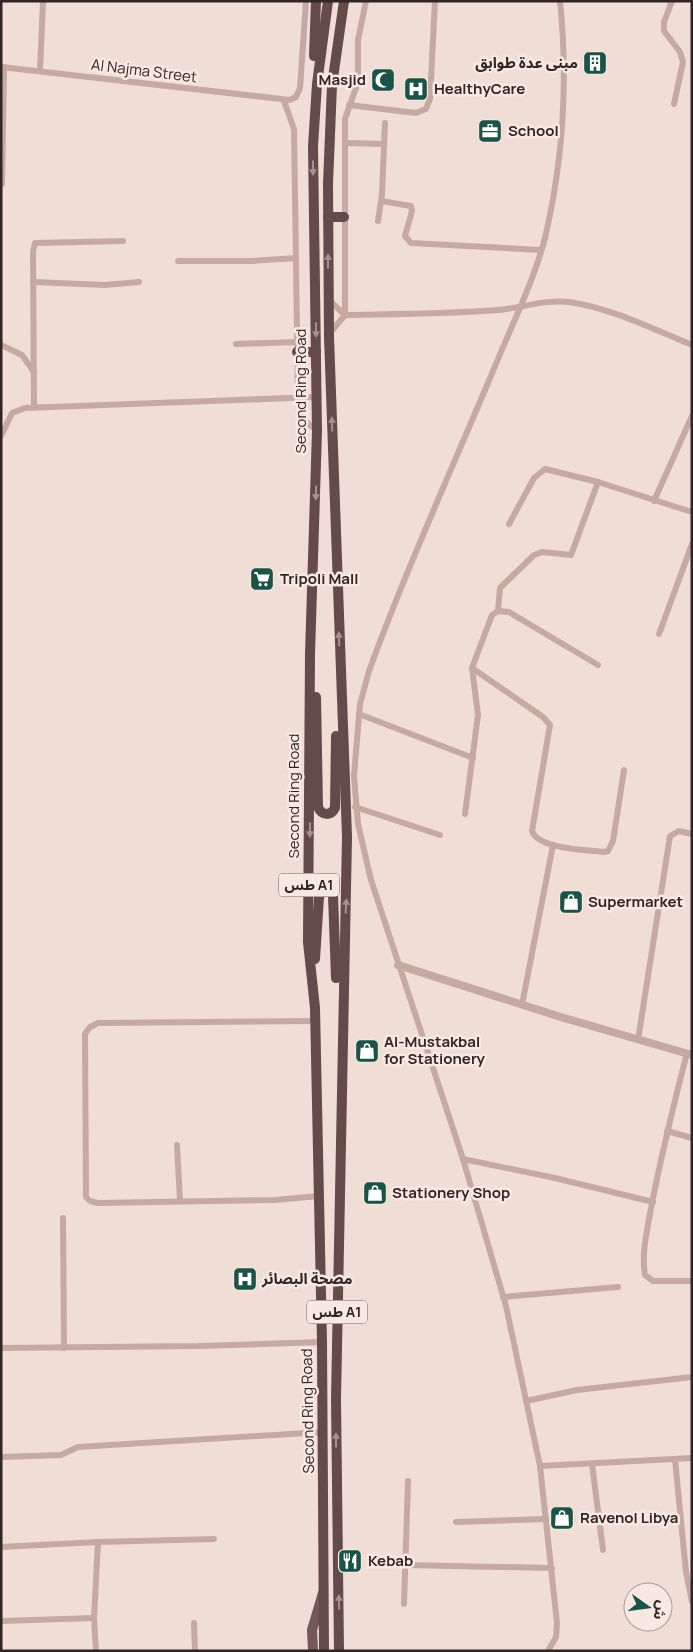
<svg xmlns="http://www.w3.org/2000/svg" width="693" height="1652" viewBox="0 0 693 1652" font-family="Manrope,'Noto Sans Arabic',sans-serif">
  <style>
    .lines { fill: none; stroke-linecap: round; stroke-linejoin: round }
    .minor { stroke: #c7a9a3; stroke-width: 6 }
    .tertiary { stroke: #c7a9a3; stroke-width: 8 }
    .primary { stroke: #745856; stroke-width: 10 }
    .trunk { stroke: #644a49; stroke-width: 10 }
    .oneway { fill: #a7918e }
    .labels { text-anchor: middle; stroke-width: 5; stroke-linejoin: round; paint-order: stroke }
    .shield { fill: #f8e8e2; stroke: #6d605e; stroke-width: 1 }
    .shield-label { font-size: 14px; font-weight: bold; fill: #322525 }
    .poi-label { font-size: 15px; font-weight: bold; fill: #322525; stroke: #f8e8e2; text-anchor: start }
    .street-label { font-size: 15px; fill: #322525; stroke: #f8e8e2 }
  </style>
  <rect width="100%" height="100%" fill="#f0ddd6"/>
  <g class="lines">
    <g class="minor">
      <path d="M672 1 664 22V31L680 52 683 62 674 104"/>
      <path d="M1 67 290 100 296 97 300 88 306 1"/>
      <path d="M40 71 43 1"/>
      <path d="M284 101 294 129 298 398 305 421 317 431"/>
      <path d="M349 105 416 113 426 109 430 99 435 1"/>
      <path d="M345 143 384 144"/>
      <path d="M2 184 4 67"/>
      <path d="M381 201 411 206 412 211 405 236 411 243 541 250"/>
      <path d="M378 221 382 194 385 123"/>
      <path d="M178 261H252L296 258"/>
      <path d="M33 282 105 285 139 282"/>
      <path d="M330 301 345 315C396 314 447 314 498 310 522 308 545 299 569 302 611 308 653 329 692 345"/>
      <path d="M330 333 345 315V119L358 82V40L366 1"/>
      <path d="M236 344 297 342"/>
      <path d="M1 345 22 355 34 372"/>
      <path d="M34 407 33 252 35 243 123 241"/>
      <path d="M1 436 12 413 25 408 317 397"/>
      <path d="M654 501 692 416"/>
      <path d="M509 524 534 478 545 469 598 482 692 512"/>
      <path d="M498 611 500 588 534 555 542 552 571 555 598 482"/>
      <path d="M659 634 692 544"/>
      <path d="M472 668 543 717 550 725 532 831C538 849 587 850 604 852L608 851 613 841 624 770"/>
      <path d="M359 714 473 758"/>
      <path d="M355 807 440 835"/>
      <path d="M465 814 478 715 472 668 492 615 498 611 509 612 598 665"/>
      <path d="M522 1005 553 845"/>
      <path d="M314 1021 98 1023 90 1027 85 1034 86 1197 90 1201 98 1203 275 1200 319 1196"/>
      <path d="M638 1040 670 836 679 831 692 834"/>
      <path d="M687 1053C674 1103 662 1153 652 1203 648 1226 641 1252 645 1275L653 1281H692"/>
      <path d="M667 1131 692 1138"/>
      <path d="M177 1145 180 1201"/>
      <path d="M463 1159 555 1178 653 1202"/>
      <path d="M63 1218 64 1348"/>
      <path d="M503 1297 618 1287"/>
      <path d="M1 1348 199 1346 322 1342"/>
      <path d="M526 1401 577 1390 692 1377"/>
      <path d="M1 1457 61 1455 78 1447 323 1432"/>
      <path d="M675 1459 686 1572 692 1602"/>
      <path d="M592 1464 603 1550"/>
      <path d="M540 1466 692 1458"/>
      <path d="M456 1522 546 1519"/>
      <path d="M1 1547 98 1542"/>
      <path d="M406 1565 552 1568"/>
      <path d="M404 1604 408 1481"/>
      <path d="M1 1621 94 1618"/>
      <path d="M194 1623 195 1651"/>
      <path d="M96 1651 94 1618 98 1542 214 1539"/>
      <path d="M548 1651 556 1637 557 1623 540 1466 506 1306 463 1159 371 880 358 824 354 776 360 704 369 671C406 570 451 471 493 371 510 329 534 281 545 238 563 161 568 79 560 1"/>
    </g>
    <path class="tertiary" d="M398 965 564 1018 692 1055"/>
    <path class="primary" d="M313 1651 312 1630 323 1593"/>
    <g class="trunk">
      <path d="M314 56 316 1"/>
      <path d="M328 217H344"/>
      <path d="M297 352H316"/>
      <path d="M316 697 318 807C322 816 331 816 335 808L336 736"/>
      <path d="M315 959 319 897 323 890H328L333 895 336 978"/>
      <path d="M324 1651 322 1342 315 1008 308 942 310 654 317 431 313 146 317 84 328 1"/>
      <path d="M339 1651 336 1399 347 837 329 337 328 184 332 85 344 1"/>
    </g>
  </g>
  <defs><path id="oneway-solid" d="M-6-.8H1V-3.2L6.5 0L1 3.2V.8H-6Z" transform="scale(1.25)"/></defs>
  <g class="oneway">
    <use href="#oneway-solid" transform="translate(313 168) rotate(90)"/>
    <use href="#oneway-solid" transform="translate(328 261) rotate(-90)"/>
    <use href="#oneway-solid" transform="translate(316 330) rotate(89)"/>
    <use href="#oneway-solid" transform="translate(332 424) rotate(-92)"/>
    <use href="#oneway-solid" transform="translate(316 493) rotate(91)"/>
    <use href="#oneway-solid" transform="translate(339 639) rotate(-92)"/>
    <use href="#oneway-solid" transform="translate(310 830) rotate(90)"/>
    <use href="#oneway-solid" transform="translate(346 906) rotate(-87)"/>
    <use href="#oneway-solid" transform="translate(336 1440) rotate(-90)"/>
    <use href="#oneway-solid" transform="translate(339 1602) rotate(-91)"/>
  </g>
  <defs>
    <symbol id="building-square" viewBox="-11 -11 22 22"><rect x="-9" y="-9" width="18" height="18" rx="4" fill="#1b5347" stroke="#f8e8e2"/><path d="M-4-6H4V6H1V3H-1V6H-4ZM-2.5-4.3h1.7v1.8h-1.7ZM.8-4.3h1.7v1.8H.8ZM-2.5-1h1.7V.8h-1.7ZM.8-1h1.7V.8H.8Z" fill="#fff"/></symbol>
    <symbol id="mosque-square" viewBox="-11 -11 22 22"><rect x="-9" y="-9" width="18" height="18" rx="4" fill="#1b5347" stroke="#f8e8e2"/><path d="M3.5-4.9A6 6 0 1 0 3.5 4.9A5 5 0 1 1 3.5-4.9Z" fill="#fff"/></symbol>
    <symbol id="hospital-square" viewBox="-11 -11 22 22"><rect x="-9" y="-9" width="18" height="18" rx="4" fill="#1b5347" stroke="#f8e8e2"/><path d="M-5-5h3v3.5h4V-5h3V5h-3V1.5h-4V5h-3Z" fill="#fff"/></symbol>
    <symbol id="office-square" viewBox="-11 -11 22 22"><rect x="-9" y="-9" width="18" height="18" rx="4" fill="#1b5347" stroke="#f8e8e2"/><path d="M-6-3h4V-5.5h4V-3h4V5H-6ZM-1-4.5V-3h2v-1.5ZM-6 0V1H6V0Z" fill="#fff"/></symbol>
    <symbol id="supermarket-square" viewBox="-11 -11 22 22"><rect x="-9" y="-9" width="18" height="18" rx="4" fill="#1b5347" stroke="#f8e8e2"/><path d="M-6-5.5h2.5l.6 2H6L4.5 2H-2.5L-4.4-4H-6ZM-1.5 3.2a1.3 1.3 0 1 0 .1 0ZM3 3.2a1.3 1.3 0 1 0 .1 0Z" fill="#fff"/></symbol>
    <symbol id="shop-square" viewBox="-11 -11 22 22"><rect x="-9" y="-9" width="18" height="18" rx="4" fill="#1b5347" stroke="#f8e8e2"/><path d="M-5-2.5h2.3a2.7 3.5 0 0 1 5.4 0H5L5.5 6h-11ZM-1.5-2.5h3a1.5 2.3 0 0 0-3 0Z" fill="#fff"/></symbol>
    <symbol id="restaurant-square" viewBox="-11 -11 22 22"><rect x="-9" y="-9" width="18" height="18" rx="4" fill="#1b5347" stroke="#f8e8e2"/><path d="M-5-6h1v4h1v-4h1v4h1v-4h1v5L-1.5 .5V6h-2V.5L-5-1ZM5-6V6H3V1.5H1.5Q1.5-4 5-6Z" fill="#fff"/></symbol>
  </defs>
  <g fill-rule="evenodd">
    <use href="#building-square" x="581" y="49" width="28" height="28"/>
    <use href="#mosque-square" x="369" y="66" width="28" height="28"/>
    <use href="#hospital-square" x="402" y="75" width="28" height="28"/>
    <use href="#office-square" x="476" y="117" width="28" height="28"/>
    <use href="#supermarket-square" x="248" y="565" width="28" height="28"/>
    <use href="#shop-square" x="557" y="888" width="28" height="28"/>
    <use href="#shop-square" x="353" y="1037" width="28" height="28"/>
    <use href="#shop-square" x="361" y="1179" width="28" height="28"/>
    <use href="#hospital-square" x="231" y="1265" width="28" height="28"/>
    <use href="#shop-square" x="548" y="1504" width="28" height="28"/>
    <use href="#restaurant-square" x="336" y="1547" width="28" height="28"/>
  </g>
  <g class="labels">
    <g class="shield">
      <rect x="279" y="873.5" width="60" height="23" rx="4"/>
      <rect x="307" y="1300.5" width="60" height="23" rx="4"/>
    </g>
    <g class="shield-label">
      <text x="309" y="890">طس A1</text>
      <text x="337" y="1317">طس A1</text>
    </g>
    <g class="poi-label">
      <text x="578" y="68" text-anchor="end">مبنى عدة طوابق</text>
      <text x="366" y="85" text-anchor="end">Masjid</text>
      <text x="434" y="94">HealthyCare</text>
      <text x="508" y="136">School</text>
      <text x="280" y="584">Tripoli Mall</text>
      <text x="588" y="907">Supermarket</text>
      <text x="384" y="1047">Al-Mustakbal<tspan x="384" dy="17">for Stationery</tspan></text>
      <text x="392" y="1198">Stationery Shop</text>
      <text x="262" y="1284">مصحة البصائر</text>
      <text x="580" y="1523">Ravenol Libya</text>
      <text x="368" y="1566">Kebab</text>
    </g>
    <g class="street-label">
      <text transform="translate(144 71) rotate(7)" y="5">Al Najma Street</text>
      <text transform="translate(301 391) rotate(-90)" y="5">Second Ring Road</text>
      <text transform="translate(294 796) rotate(-90)" y="5">Second Ring Road</text>
      <text transform="translate(308 1411) rotate(-91)" y="5">Second Ring Road</text>
    </g>
  </g>
  <rect width="693" height="1652" fill="none" stroke="#322525" stroke-width="5"/>
  <g transform="translate(648 1607) rotate(104)"><circle r="24" fill="#f8e8e2" stroke="#a99a96"/>
  <path d="M0-4L9 19L0 12L-9 19Z" fill="#1b5347"/>
  <text y="-8" font-size="14" font-weight="bold" text-anchor="middle" fill="#322525">ش</text>
  </g>
</svg>
